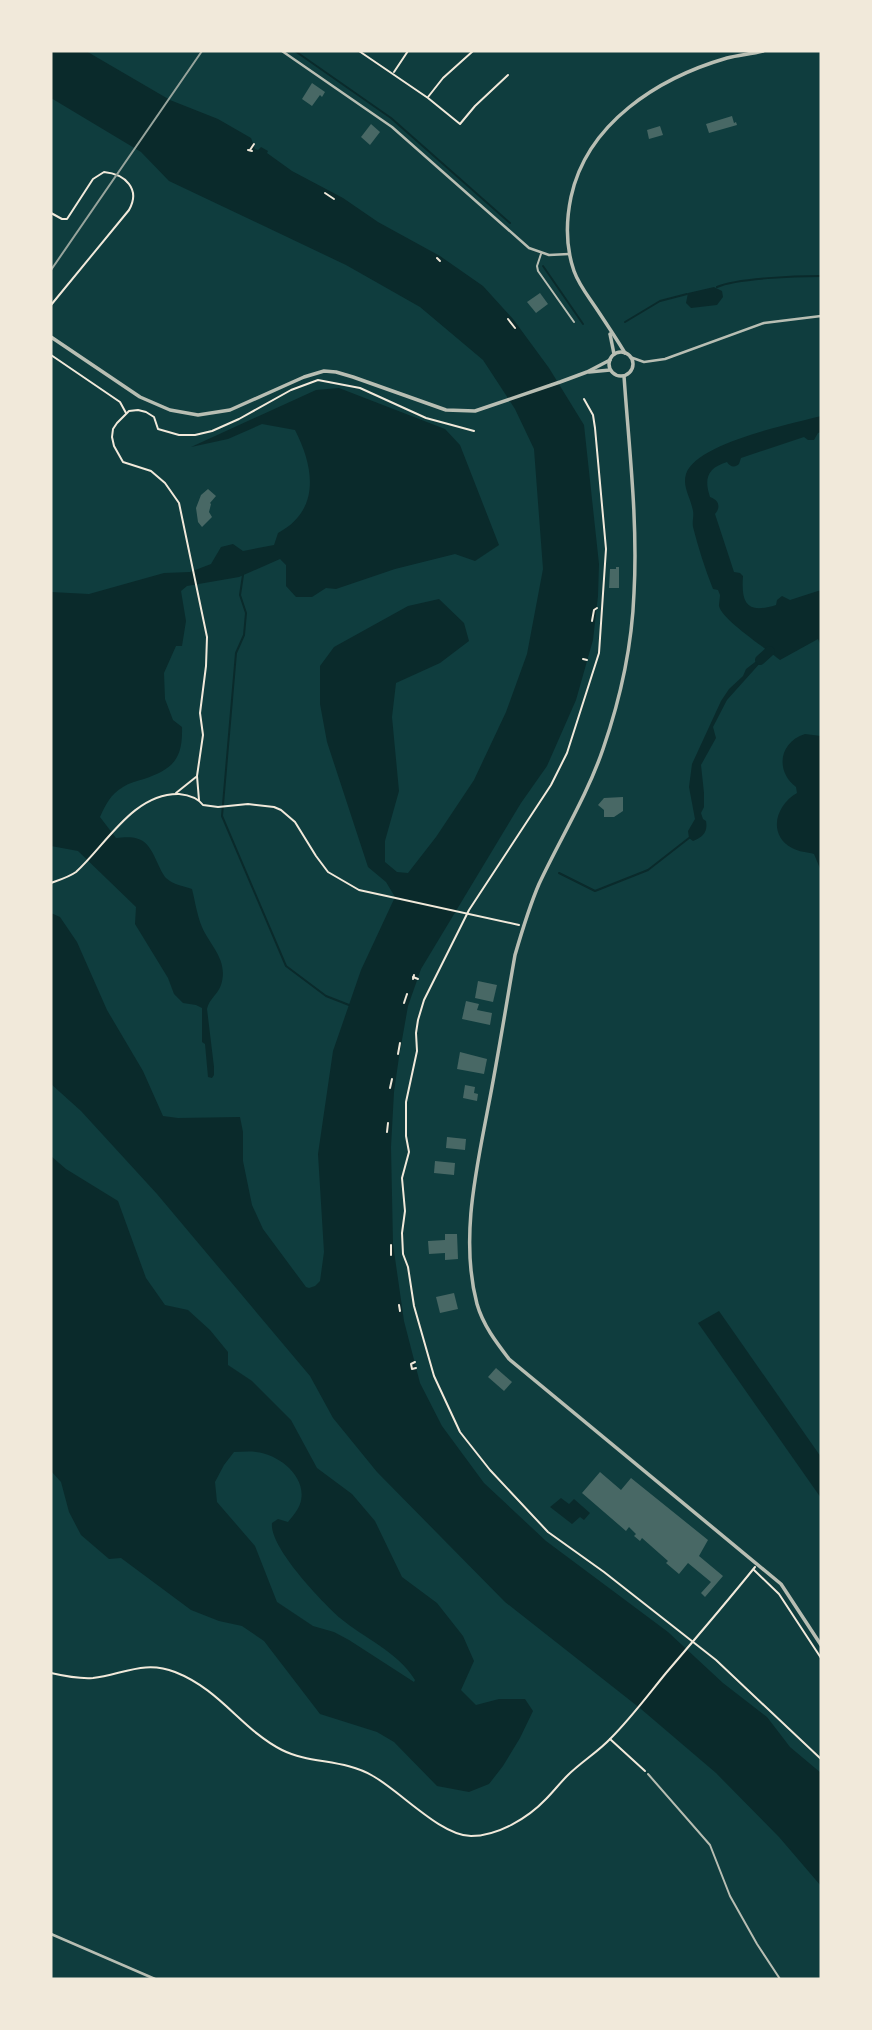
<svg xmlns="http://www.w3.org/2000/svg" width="872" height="2030" viewBox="0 0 872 2030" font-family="'Work Sans',sans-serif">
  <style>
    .water { fill: #0a2a2b; fill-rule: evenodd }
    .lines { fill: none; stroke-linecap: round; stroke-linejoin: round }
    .stream { stroke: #0a2a2b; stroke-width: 2 }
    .river { stroke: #0a2a2b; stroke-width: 10 }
    .building { fill: #486865 }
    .path { stroke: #f1e9da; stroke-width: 2 }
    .service { stroke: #b8beb3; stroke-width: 2 }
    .minor { stroke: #b8beb3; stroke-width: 2.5 }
    .tertiary { stroke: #b8beb3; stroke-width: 3.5 }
    .rail { stroke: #97a49c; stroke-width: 2 }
  </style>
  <rect width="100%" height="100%" fill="#0f3d3e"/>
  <g class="water">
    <path d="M51 51H86L170 100 218 119 251 138 255 149 258 150 261 147 268 151 267 153 292 171 343 198 378 222 440 256 483 286 513 319 549 368 584 425 599 564 598 596 593 640 576 700 547 766 521 803 421 969 408 1006 399 1057 394 1092 391 1147 393 1244 404 1321 420 1383 442 1426 484 1483 546 1541 668 1632 723 1683 767 1717 790 1747 821 1773V1886L779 1837 716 1773 641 1709 505 1602 377 1472 333 1418 310 1376 157 1194 81 1111 51 1084V913L60 917 77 942 107 1010 143 1071 163 1116 178 1118 240 1117 243 1132V1161L252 1205 263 1229 306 1287 309 1288 315 1286 320 1281 324 1252 318 1154 333 1051 361 970 395 897 386 882 368 867 327 742 320 704V666L334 647 408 606 439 599 464 623 469 641 440 663 396 683 392 717 399 791 385 841V862L397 872 408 873 436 837 474 780 506 712 527 654 543 569 534 449 515 409 483 360 420 307 346 265 169 181 141 152 51 98Z"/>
    <path d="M714 287 722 291 723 297 717 305 691 308 686 303 688 293Z"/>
    <path d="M339 388 445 429 460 445 499 545 475 561 455 554 395 569 336 589 326 588 312 597H296L286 586V565L280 559 239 577 187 586 181 591 186 621 182 646H176L164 673 165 699 173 720 182 727C183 759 173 769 144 779 137 781 129 783 123 787 110 795 106 804 100 817L116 838C142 835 148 841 158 864 160 868 163 875 166 878 173 885 184 886 192 889 195 901 197 915 202 927 210 946 229 960 221 985 218 994 209 999 207 1009L214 1067V1075L212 1078 208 1077 205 1044 202 1042V1008L196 1005 183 1003 174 994 168 978 135 924 136 907 78 851 51 846V592L89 594 164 573 190 572 211 564 221 547 233 544 243 551 274 545 278 533C321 510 314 467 295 430L262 424 228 439 191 447 316 390Z"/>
    <path d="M821 416V432L818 433 814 440H808L804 437 741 458 739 464C735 468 730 467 727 462 707 468 704 479 710 497 719 500 721 507 715 514L734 572 740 573 743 576C741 604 747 614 776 605L777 600 782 596 790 600 821 590V646L818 639 780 660C767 649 722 620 719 606 719 604 720 597 720 595L718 590 713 589C705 569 698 547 693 527 692 521 694 516 693 511 691 498 682 487 686 474 696 443 791 424 821 416Z"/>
    <path d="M759 659 762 661 727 700 713 727 716 738 701 765 704 793V807L701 813 703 819 706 821C708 832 703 837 693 841L689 838 688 831 695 819 689 787 692 764 721 701 729 689 743 676 746 669Z"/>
    <path d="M805 734 821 736V871L814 854C807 852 799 852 792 848 767 834 776 805 797 793L796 787C775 771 779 742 805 734Z"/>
    <path d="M51 1156 66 1169 118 1201 146 1278 165 1305 188 1310 210 1330 228 1352V1365L252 1381 291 1420 317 1468 352 1494 375 1521 402 1577 437 1603 463 1636 474 1661 461 1690 476 1705 499 1699H525L533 1711 520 1738 503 1766 489 1784 469 1792 437 1786 394 1742 377 1732 320 1714 264 1641 242 1626 219 1621 191 1610 121 1558 109 1559 81 1535 69 1512 61 1482 51 1471ZM234 1452C241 1452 249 1451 256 1452 279 1454 309 1478 300 1504 298 1510 292 1517 288 1522L278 1519 272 1523C269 1547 322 1602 340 1618 365 1639 397 1651 415 1680L414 1682 349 1640 334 1632 313 1626 277 1602 255 1546 217 1502 215 1482 224 1465Z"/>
    <path d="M719 1311 821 1457V1498L698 1323Z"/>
    <path d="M561 1498 569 1504 574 1499 590 1513 584 1520 580 1517 572 1524 550 1507Z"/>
  </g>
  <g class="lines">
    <g class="stream">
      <path d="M295 51 391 118 510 223"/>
      <path d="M543 266 583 324"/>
      <path d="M717 287C737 278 798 276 821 276"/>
      <path d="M625 322 660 301 687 294"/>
      <path d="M243 575 240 595 246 613 244 635 236 653 222 816 286 966 326 996 349 1005"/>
      <path d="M559 873 595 891 648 870 689 838"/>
    </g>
    <path class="river" d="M760 660 770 651"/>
  </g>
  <g class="building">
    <path d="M312 83 325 92 322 97 320 95 312 106 302 99Z"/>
    <path d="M732 116 734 123 736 122 737 125 709 133 706 124Z"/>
    <path d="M371 124 380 132 370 145 361 137Z"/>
    <path d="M660 126 663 135 649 139 647 130Z"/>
    <path d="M540 293 548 304 536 313 527 302Z"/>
    <path d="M208 489 216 496 210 503 211 504 209 512 212 517 202 527 198 522 196 508 201 495Z"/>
    <path d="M616 567H619V588H609L610 569H616Z"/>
    <path d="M623 797V811L614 817H604V810L598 805 604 798Z"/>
    <path d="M478 981 497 985 493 1002 475 998Z"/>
    <path d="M466 1001 479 1004 477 1010 492 1013 490 1025 462 1019Z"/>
    <path d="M460 1052 487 1059 484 1074 457 1069Z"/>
    <path d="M465 1085 475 1087 474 1093 478 1094 477 1101 463 1098Z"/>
    <path d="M447 1137 466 1139 465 1150 446 1148Z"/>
    <path d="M435 1161 455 1163 454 1175 434 1173Z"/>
    <path d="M445 1234H457L458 1259 445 1260V1253L429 1254 428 1241 445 1240Z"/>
    <path d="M454 1293 458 1309 440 1313 436 1297Z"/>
    <path d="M496 1368 512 1382 504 1391 488 1377Z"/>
    <path d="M600 1472 621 1490 631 1478 708 1540 699 1556 723 1576 705 1597 701 1593 711 1582 688 1563 679 1574 666 1563 668 1561 642 1538 640 1541 634 1536 636 1534 629 1527 626 1531 582 1493Z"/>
  </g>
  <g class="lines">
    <g class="path">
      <path d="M359 51 428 98 460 124 475 106 508 75"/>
      <path d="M394 72 408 51"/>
      <path d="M428 97 443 78 473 51"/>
      <path d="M248 150 252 151"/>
      <path d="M250 150 254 144"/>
      <path d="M325 193 334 199"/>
      <path d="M51 213 62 219H67L93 179 104 172C125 174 141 189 129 210L51 305"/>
      <path d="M437 258 440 261"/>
      <path d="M508 319 515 328"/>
      <path d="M51 355 120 402 126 413"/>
      <path d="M584 399 593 415 595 428 606 549 599 653 567 753 551 785 469 910 424 1000 418 1020 416 1033 417 1051 406 1102V1136L409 1152 402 1178 405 1211 402 1233 403 1254 408 1267 414 1306 434 1376 460 1432 490 1470 548 1532 604 1572 716 1660 821 1759"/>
      <path d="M592 621 594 610 597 608"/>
      <path d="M583 659 587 660"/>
      <path d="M176 793 196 777"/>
      <path d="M199 800 197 776 203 735 200 713 206 666 207 637 179 503 165 483 151 471 123 462 114 446 112 437 113 429 117 423 129 411 138 410 146 412 154 417 158 429 179 435H195L212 431 239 419 291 390 318 380 360 388 426 418 474 431"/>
      <path d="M51 883C59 880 69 877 76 872 106 845 133 793 179 794 188 795 198 798 203 805L218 807 248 804 274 807 281 810 295 822 316 856 328 872 359 890 519 925"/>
      <path d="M413 977 418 979"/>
      <path d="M413 979 414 975"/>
      <path d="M404 1003 407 994"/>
      <path d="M398 1054 400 1043"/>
      <path d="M390 1088 392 1079"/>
      <path d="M387 1132 388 1123"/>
      <path d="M391 1245V1255"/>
      <path d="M399 1305 400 1311"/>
      <path d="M415 1362 411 1364 412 1369 416 1368"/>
      <path d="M754 1570 779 1594 821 1658"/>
      <path d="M51 1673C64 1676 79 1679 93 1678 123 1674 145 1660 175 1672 221 1690 241 1729 282 1750 310 1764 344 1759 373 1776 400 1791 441 1836 471 1836 498 1836 528 1818 546 1799 553 1792 560 1783 567 1776 581 1762 598 1752 611 1738 631 1718 648 1695 666 1673 696 1638 726 1603 755 1567"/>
      <path d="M610 1739 645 1771"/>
    </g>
    <g class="service">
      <path d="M541 254 537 266 538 271 574 322"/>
      <path d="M648 1774 710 1845 730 1896 757 1944 780 1979"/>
    </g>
    <g class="minor">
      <path d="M282 51 392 127 529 248 549 255 569 254"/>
      <path d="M630 357 644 362 665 359 764 323 821 316"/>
      <path d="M51 1934 155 1979"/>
    </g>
    <g class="tertiary">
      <path d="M610 334 614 354"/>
      <path d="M51 337 140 397 170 410 198 415 230 410 304 377 324 371 336 372 353 377 446 410 475 411 560 382 587 372 610 360"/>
      <circle cx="621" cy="364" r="12"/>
      <path d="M625 353C616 338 606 323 596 308 588 296 579 285 574 271 566 248 566 221 571 197 587 123 658 78 727 58 739 55 751 54 763 51"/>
      <path d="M589 372 610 370"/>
      <path d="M624 376C629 448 638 521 634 593 632 646 620 700 603 749 587 796 560 839 539 884 529 907 522 931 515 955 506 1006 498 1057 488 1108 476 1171 460 1240 477 1304 483 1325 496 1342 509 1359L781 1584 821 1645"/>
    </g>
    <path class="rail" d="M51 270 202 51"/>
  </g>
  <rect width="872" height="2030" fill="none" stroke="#f1e9da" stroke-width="105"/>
</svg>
